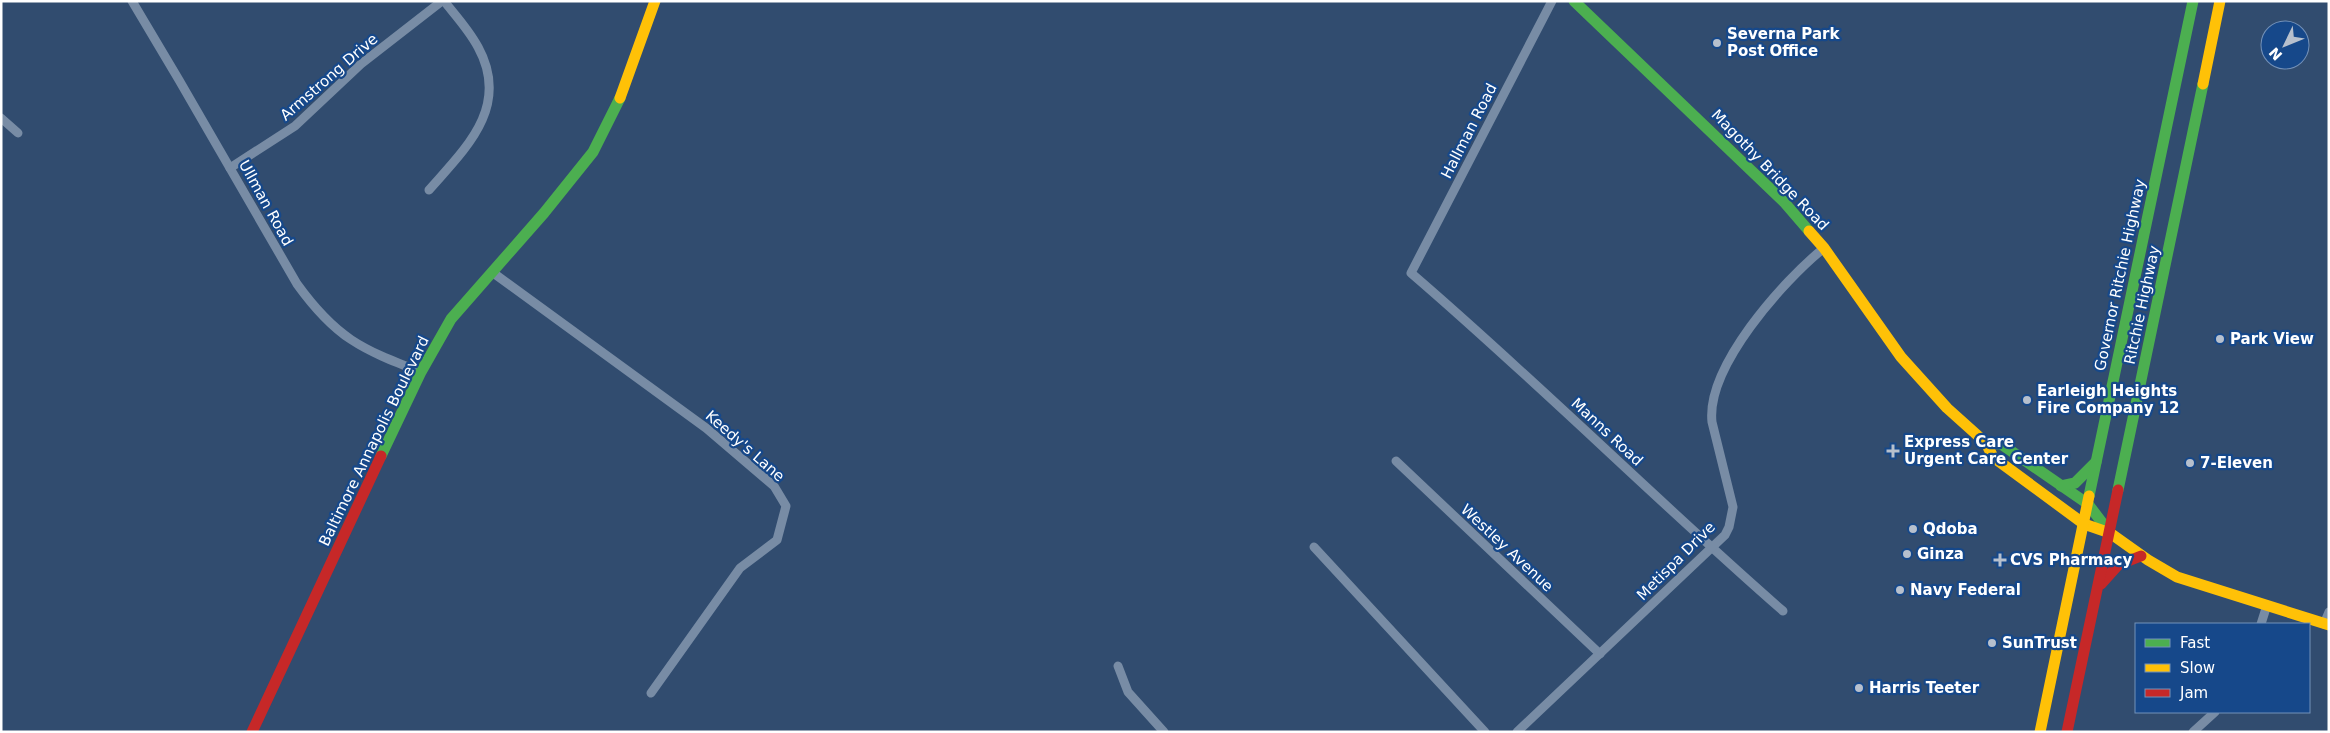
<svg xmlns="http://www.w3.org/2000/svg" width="2330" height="733" viewBox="0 0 2330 733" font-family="'DejaVu Sans',sans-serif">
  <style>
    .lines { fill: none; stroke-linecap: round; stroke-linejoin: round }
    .street { stroke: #788ca5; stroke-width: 9 }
    .fast { stroke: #4caf50; stroke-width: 11 }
    .slow { stroke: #ffc107; stroke-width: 11 }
    .jam { stroke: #c62828; stroke-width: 11 }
    .poi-dot { fill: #b7c0cd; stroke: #16488a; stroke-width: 2 }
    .labels { text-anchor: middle; stroke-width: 4.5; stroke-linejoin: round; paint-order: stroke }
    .poi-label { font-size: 15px; font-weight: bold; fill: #fff; stroke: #16488a; text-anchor: start }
    .street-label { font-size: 15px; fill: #fff; stroke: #16488a }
  </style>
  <rect width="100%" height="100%" fill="#314c6f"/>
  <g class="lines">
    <g class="street">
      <path d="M132 1 179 80 297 284C336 338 361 349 421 372"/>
      <path d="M1552 1 1411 273C1538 382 1657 501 1783 611"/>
      <path d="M1 118 18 133"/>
      <path d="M230 168 295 126 361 64 442 1"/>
      <path d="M429 190C465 149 511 107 478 47 469 30 456 16 444 1"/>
      <path d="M492 272 706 428 774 486 786 506 777 540 740 568 651 693"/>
      <path d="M1396 461 1600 654"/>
      <path d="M1314 547 1485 732"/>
      <path d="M2261 624 2267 605"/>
      <path d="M2324 624 2329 612"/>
      <path d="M1118 666 1128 692 1164 732"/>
      <path d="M1517 732 1725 535 1729 527 1733 507 1712 422C1706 367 1783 281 1824 248"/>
      <path d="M2193 732 2215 712"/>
    </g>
    <g class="fast">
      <path d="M1574 1 1784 202 1809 231"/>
      <path d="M1986 443 2001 444 2088 504 2110 533"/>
      <path d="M381 456 421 372 451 319 544 213 593 152 620 98"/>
      <path d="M2061 486 2075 483 2096 462"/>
      <path d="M2118 490 2203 84"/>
      <path d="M2089 496 2193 1"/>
    </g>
    <g class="slow">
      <path d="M2203 84 2220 1"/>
      <path d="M620 98 655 1"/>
      <path d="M1809 231 1824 248 1901 357 1947 408 1986 443 1993 457 2084 524 2110 533"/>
      <path d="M2110 533 2148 560 2177 577 2329 625"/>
      <path d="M2040 732 2089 496"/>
    </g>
    <g class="jam">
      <path d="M2101 584 2118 565 2141 556"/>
      <path d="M252 732 381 456"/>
      <path d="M2067 732 2118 490"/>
    </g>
  </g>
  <g class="poi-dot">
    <circle cx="1717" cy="43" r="5"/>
    <circle cx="2220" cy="339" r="5"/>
    <circle cx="2027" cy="400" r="5"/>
    <path d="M1890.5 443.5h5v5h5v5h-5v5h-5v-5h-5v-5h5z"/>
    <circle cx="2190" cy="463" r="5"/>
    <circle cx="1913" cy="529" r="5"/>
    <circle cx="1907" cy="554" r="5"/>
    <path d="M1997.5 552.5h5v5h5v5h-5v5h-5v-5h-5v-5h5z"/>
    <circle cx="1900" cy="590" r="5"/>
    <circle cx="1992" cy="643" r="5"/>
    <circle cx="1859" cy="688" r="5"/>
  </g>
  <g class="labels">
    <g class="poi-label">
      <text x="1727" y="39">Severna Park<tspan x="1727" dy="17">Post Office</tspan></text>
      <text x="2230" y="344">Park View</text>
      <text x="2037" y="396">Earleigh Heights<tspan x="2037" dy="17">Fire Company 12</tspan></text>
      <text x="1904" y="447">Express Care<tspan x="1904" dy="17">Urgent Care Center</tspan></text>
      <text x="2200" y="468">7-Eleven</text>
      <text x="1923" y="534">Qdoba</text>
      <text x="1917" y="559">Ginza</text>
      <text x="2010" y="565">CVS Pharmacy</text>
      <text x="1910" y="595">Navy Federal</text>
      <text x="2002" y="648">SunTrust</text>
      <text x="1869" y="693">Harris Teeter</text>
    </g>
    <g class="street-label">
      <text transform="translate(329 77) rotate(-41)" y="5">Armstrong Drive</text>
      <text transform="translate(1469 131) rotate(-63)" y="5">Hallman Road</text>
      <text transform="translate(1770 170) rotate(46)" y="5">Magothy Bridge Road</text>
      <text transform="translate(266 203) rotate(61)" y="5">Ullman Road</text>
      <text transform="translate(2120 275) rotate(-78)" y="5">Governor Ritchie Highway</text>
      <text transform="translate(2142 305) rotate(-78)" y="5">Ritchie Highway</text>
      <text transform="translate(1607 432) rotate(43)" y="5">Manns Road</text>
      <text transform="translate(374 441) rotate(-64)" y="5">Baltimore Annapolis Boulevard</text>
      <text transform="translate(745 446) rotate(41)" y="5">Keedy's Lane</text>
      <text transform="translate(1507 548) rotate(43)" y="5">Westley Avenue</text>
      <text transform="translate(1676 561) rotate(-45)" y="5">Metispa Drive</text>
    </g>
  </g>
  <rect width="2330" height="733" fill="none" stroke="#ffffff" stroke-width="5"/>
  <rect x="2135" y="623" width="175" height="90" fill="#16488a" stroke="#7391b9"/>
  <rect x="2145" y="639" width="25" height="8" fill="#4caf50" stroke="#7391b9"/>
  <text x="2180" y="648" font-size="15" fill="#ffffff">Fast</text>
  <rect x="2145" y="664" width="25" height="8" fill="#ffc107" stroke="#7391b9"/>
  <text x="2180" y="673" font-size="15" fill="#ffffff">Slow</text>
  <rect x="2145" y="689" width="25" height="8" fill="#c62828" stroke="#7391b9"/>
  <text x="2180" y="698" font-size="15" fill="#ffffff">Jam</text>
  <g transform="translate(2285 45) rotate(227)"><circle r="24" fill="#16488a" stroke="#7391b9"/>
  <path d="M0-4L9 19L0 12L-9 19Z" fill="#b7c0cd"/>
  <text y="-8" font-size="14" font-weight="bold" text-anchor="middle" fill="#ffffff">N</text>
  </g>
</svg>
